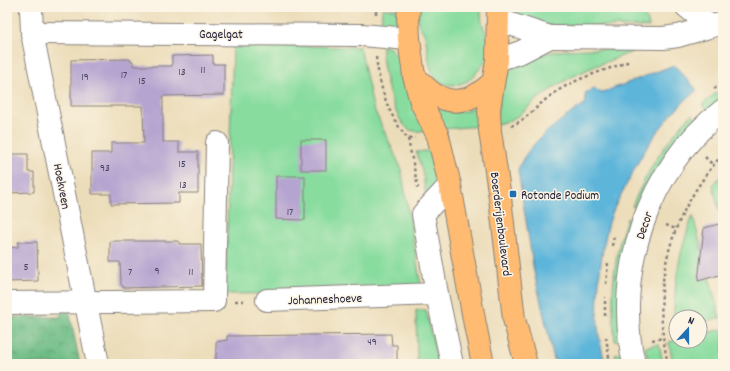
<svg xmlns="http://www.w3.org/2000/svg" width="730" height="371" viewBox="0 0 730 371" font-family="Dekko,sans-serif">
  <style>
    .grass { fill: #87dc9e; stroke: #547f6c }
    .forest { fill: url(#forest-crowns); stroke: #486f60 }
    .water { fill: #5db5da; stroke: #406c8a }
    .building { fill: #b6a4d0 }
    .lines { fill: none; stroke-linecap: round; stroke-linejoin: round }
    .minor-casing { stroke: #87807a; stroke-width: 24 }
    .major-casing { stroke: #87807a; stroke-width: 24 }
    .path { stroke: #87807a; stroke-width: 2.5; stroke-dasharray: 3 3; stroke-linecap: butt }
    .minor { stroke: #fff; stroke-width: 22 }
    .major { stroke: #febb71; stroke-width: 22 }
    .poi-dot { fill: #1f6fb2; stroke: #fcf5e5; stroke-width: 1.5 }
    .labels { text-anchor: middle; stroke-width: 3; stroke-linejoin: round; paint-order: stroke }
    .number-label { font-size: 11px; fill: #474260 }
    .street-label { font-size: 13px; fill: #22223b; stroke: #fcf5e5 }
    .poi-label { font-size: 13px; fill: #22223b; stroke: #fcf5e5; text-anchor: start }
  </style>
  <defs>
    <pattern id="forest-crowns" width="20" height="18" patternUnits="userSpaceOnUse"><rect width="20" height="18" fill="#6dbc85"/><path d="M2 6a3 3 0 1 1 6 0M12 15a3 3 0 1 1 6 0" fill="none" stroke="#59986e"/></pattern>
  </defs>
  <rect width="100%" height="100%" fill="#fcf5e5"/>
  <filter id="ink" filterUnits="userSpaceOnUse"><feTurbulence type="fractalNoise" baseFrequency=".025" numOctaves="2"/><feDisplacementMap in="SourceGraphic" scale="8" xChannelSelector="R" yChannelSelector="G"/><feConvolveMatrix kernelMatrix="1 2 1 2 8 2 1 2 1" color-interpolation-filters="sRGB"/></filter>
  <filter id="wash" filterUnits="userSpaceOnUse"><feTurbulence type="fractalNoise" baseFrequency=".012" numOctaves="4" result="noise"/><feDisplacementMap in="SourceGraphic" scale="16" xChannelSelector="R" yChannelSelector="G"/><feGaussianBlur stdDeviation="0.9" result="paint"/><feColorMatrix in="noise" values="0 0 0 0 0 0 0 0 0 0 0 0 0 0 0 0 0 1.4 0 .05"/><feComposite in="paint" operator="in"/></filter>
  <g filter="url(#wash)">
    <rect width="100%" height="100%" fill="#ecddba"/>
    <g class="grass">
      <path d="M419 7H481C481 13 481 19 483 25 485 33 490 40 490 48 490 54 481 68 477 72 471 80 464 84 454 85 425 86 430 53 425 36 424 31 418 27 418 22 417 18 419 12 419 7Z"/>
      <path d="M511 7H591V10H602L603 7H638L648 21 649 27 544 25 520 18Z"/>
      <path d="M382 9H399L400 27 381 28Z"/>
      <path d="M233 45 360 47 373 107 401 168 421 286 345 293 225 294Z"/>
      <path d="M382 45 390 48 399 58 428 130C421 131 413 133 407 128 391 114 381 65 382 45Z"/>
      <path d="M598 49 632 51V52C609 61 585 69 563 82 553 88 544 94 535 101 521 113 516 121 496 124 498 112 498 99 501 87 512 50 567 49 598 49Z"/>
      <path d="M723 87V100L709 112 702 105Z"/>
      <path d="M479 105 482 126 442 129 434 107 452 112 466 111Z"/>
      <path d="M692 114 699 121 640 209 632 206C647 171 666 141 692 114Z"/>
      <path d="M436 150 442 177 426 199 423 174 416 152Z"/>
      <path d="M723 173V210L719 211 713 185Z"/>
      <path d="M693 216 720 318 700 323V317H676V330H674C673 290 678 253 693 216Z"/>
      <path d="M627 218 636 222 623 340 615 341C610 299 613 258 627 218Z"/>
      <path d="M416 310H426L438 364H417Z"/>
      <path d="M723 329V364H673L669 342 676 340 700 341V334Z"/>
      <path d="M659 344 663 364H649L645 347Z"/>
      <path d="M625 352 627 364H617L615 354Z"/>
    </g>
    <path class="forest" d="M61 310H69L80 364H7V317H61Z"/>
    <path class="water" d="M674 65 697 90C668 114 647 143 631 176 625 188 618 199 613 211 601 241 596 296 598 328 599 340 603 353 605 364H555L534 272 518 170C526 144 563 118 586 103L585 93 594 88 601 93Z"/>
    <g id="blocks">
      <g class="building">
        <path d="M213 55V64H224V95L163 96V142H179V152H198V193H179V203L111 204V194H92V153H111V143H144L143 106H71V60L130 59V61H133V66H172V56Z"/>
        <rect x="301" y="140" width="25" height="30"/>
        <path d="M7 154H28V172H34V192L7 193Z"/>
        <path d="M276 176H305V220L276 219Z"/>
        <path d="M723 223V274L698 281 704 228Z"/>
        <path d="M110 241H179V244H201L202 286 123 288V286L121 285 120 262H110Z"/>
        <path d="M18 242H37L38 281 7 282V248L18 247Z"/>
        <path d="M391 334 392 345H397V361H390V364H216V342L227 340V336Z"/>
      </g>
    </g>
  </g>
  <g filter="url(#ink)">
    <use href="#blocks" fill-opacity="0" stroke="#87807a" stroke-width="1"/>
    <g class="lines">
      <defs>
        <g id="minor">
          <path d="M31 7 32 33 98 364"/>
          <path d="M687 7 710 26"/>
          <path d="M32 33 361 35 409 39"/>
          <path d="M550 37 663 38 678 36 723 23"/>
          <path d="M497 60 521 52 550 37 498 20"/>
          <path d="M450 185 423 214 437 294 452 364"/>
          <path d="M267 300 437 294"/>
          <path d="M7 303 214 301 217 143"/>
          <path d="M634 364C613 273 648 167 723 110"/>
        </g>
        <g id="major">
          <path d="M409 7 408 18 409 39 414 76 421 102 438 136 450 185 475 325 483 364"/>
          <path d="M498 7 497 60 489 109 490 131 500 198 514 319 526 364"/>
          <path d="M414 76C421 82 428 91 436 95 458 108 477 97 493 82"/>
        </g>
      </defs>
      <use href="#minor" class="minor-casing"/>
      <use href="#major" class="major-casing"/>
      <g class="path">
        <path d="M376 14V7"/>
        <path d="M376 57C380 89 388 115 408 139L415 138"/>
        <path d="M714 89 723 82"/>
        <path d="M511 126C528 119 538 104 553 94 575 78 604 71 630 61"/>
        <path d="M408 139 418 188"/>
        <path d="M705 157 713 165"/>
        <path d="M666 225 676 229"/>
        <path d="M612 246 614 236"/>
        <path d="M606 284 608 263"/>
        <path d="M235 301H246"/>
        <path d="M605 316V297"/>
        <path d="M606 337 610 364"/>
        <path d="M652 340 663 338"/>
        <path d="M668 364C650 285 669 215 723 154"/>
      </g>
      <use href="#minor" class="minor"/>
      <use href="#major" class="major"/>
    </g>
  </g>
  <rect class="poi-dot" x="509" y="190" width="8" height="8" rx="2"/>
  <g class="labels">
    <g class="number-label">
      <text x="203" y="73">11</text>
      <text x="182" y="75">13</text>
      <text x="124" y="78">17</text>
      <text x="85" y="80">19</text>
      <text x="142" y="84">15</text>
      <text x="182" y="167">15</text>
      <text x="105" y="171">93</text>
      <text x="183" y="188">13</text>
      <text x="290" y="215">17</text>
      <text x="26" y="270">5</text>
      <text x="157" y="274">9</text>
      <text x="130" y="275">7</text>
      <text x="191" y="275">11</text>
      <text x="372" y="345">49</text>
    </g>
    <g class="street-label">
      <text x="221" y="38">Gagelgat</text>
      <text transform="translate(63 186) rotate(79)" y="5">Hoekveen</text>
      <text transform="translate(502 224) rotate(83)" y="5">Boerderijenboulevard</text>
      <text transform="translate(643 225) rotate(-71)" y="5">Decor</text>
      <text transform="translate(325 298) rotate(-2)" y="5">Johanneshoeve</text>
    </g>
    <g class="poi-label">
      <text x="521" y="199">Rotonde Podium</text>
    </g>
  </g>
  <rect width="730" height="371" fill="none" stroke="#fcf5e5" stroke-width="24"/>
  <g transform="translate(688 329) rotate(21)"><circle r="19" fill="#fcf5e5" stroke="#a5a1a1"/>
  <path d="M0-3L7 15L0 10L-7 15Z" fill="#1f6fb2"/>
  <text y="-6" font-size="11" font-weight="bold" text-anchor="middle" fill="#22223b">N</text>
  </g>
</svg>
